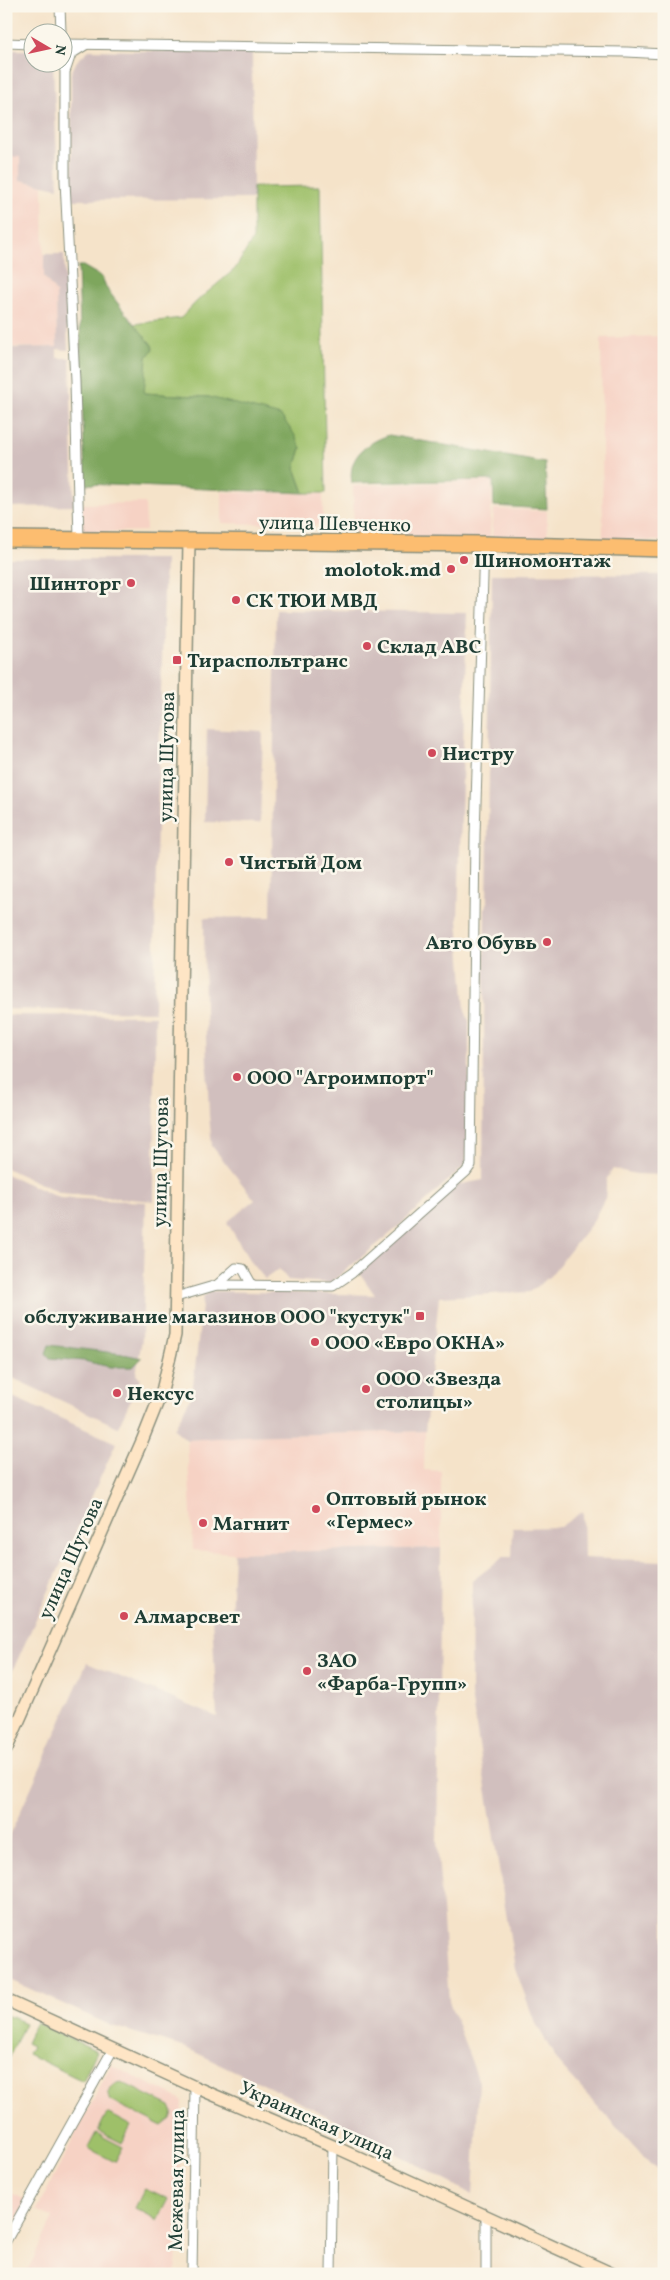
<svg xmlns="http://www.w3.org/2000/svg" width="670" height="2280" viewBox="0 0 670 2280" font-family="Vollkorn,serif">
  <style>
    .built { fill: #f6d2c4 }
    .industrial { fill: #d1bfbe }
    .green { fill: #9ec069; stroke: #5e7e4e }
    .forest { fill: #7ea65d; stroke: #4e7248 }
    .lines { fill: none; stroke-linecap: round; stroke-linejoin: round }
    .street-casing { stroke: #8a907e; stroke-width: 11 }
    .secondary-casing { stroke: #8a907e; stroke-width: 14 }
    .highway-casing { stroke: #8a907e; stroke-width: 18 }
    .street { stroke: #fff; stroke-width: 9 }
    .secondary { stroke: #fee5c5; stroke-width: 11 }
    .highway { stroke: #fcbd6f; stroke-width: 15 }
    .poi-dot { fill: #d1495b; stroke: #fbf7ec; stroke-width: 2 }
    .labels { text-anchor: middle; stroke-width: 5; stroke-linejoin: round; paint-order: stroke }
    .street-label { font-size: 20px; fill: #1f3d34; stroke: #fbf7ec }
    .poi-label { font-size: 20px; font-weight: bold; fill: #1f3d34; stroke: #fbf7ec; text-anchor: start }
  </style>
  <rect width="100%" height="100%" fill="#fbf7ec"/>
  <filter id="ink" filterUnits="userSpaceOnUse"><feTurbulence type="fractalNoise" baseFrequency=".02" numOctaves="2"/><feDisplacementMap in="SourceGraphic" scale="10" xChannelSelector="R" yChannelSelector="G"/><feConvolveMatrix kernelMatrix="1 2 1 2 8 2 1 2 1" color-interpolation-filters="sRGB"/></filter>
  <filter id="wash" filterUnits="userSpaceOnUse"><feTurbulence type="fractalNoise" baseFrequency=".0096" numOctaves="4" result="noise"/><feDisplacementMap in="SourceGraphic" scale="20" xChannelSelector="R" yChannelSelector="G"/><feGaussianBlur stdDeviation="1.12" result="paint"/><feColorMatrix in="noise" values="0 0 0 0 0 0 0 0 0 0 0 0 0 0 0 0 0 1.4 0 .05"/><feComposite in="paint" operator="in"/></filter>
  <g filter="url(#wash)">
    <rect width="100%" height="100%" fill="#f5e3c9"/>
    <g class="built">
      <path d="M6 156H20V180L43 185 44 277 56 292 57 347H6Z"/>
      <path d="M664 336V541L603 540 601 338Z"/>
      <path d="M492 481 490 541H354L353 486Z"/>
      <path d="M222 492 323 494V525L222 523Z"/>
      <path d="M145 503 146 531 81 532V504Z"/>
      <path d="M494 509 547 511V541L492 540Z"/>
      <path d="M425 1431 424 1470 441 1471V1548L234 1553 193 1550 187 1440 245 1436Z"/>
      <path d="M111 2065 182 2100 176 2268 173 2274H26L53 2218 37 2210Z"/>
      <path d="M6 2190 27 2201 6 2241Z"/>
    </g>
    <g class="industrial">
      <path d="M6 50H32V62L53 63 58 188 20 180V157L6 156Z"/>
      <path d="M89 50 252 53 253 199 72 200 71 73 77 61Z"/>
      <path d="M44 254H64L68 350 57 349V358H70L74 506 6 507V348L57 347 56 292 44 277Z"/>
      <path d="M6 559H165L156 861 154 1012 6 1009Z"/>
      <path d="M492 574 664 575V1175L636 1174 613 1169 606 1180V1196L592 1223 550 1276 530 1292 439 1297 425 1431 245 1436 187 1440 174 1429 192 1395 203 1297 210 1291 375 1295 359 1272 456 1185 483 1180 485 907 487 906Z"/>
      <path d="M276 610 467 613 458 919 465 1011 469 1021V1106L466 1164 391 1233 330 1283 288 1280 279 1269 265 1279 248 1258 227 1222 255 1200 212 1146 209 1115 205 1011 204 918 271 917Z"/>
      <path d="M207 729 263 732 260 823 205 822Z"/>
      <path d="M6 1015 155 1016 154 1201 61 1193 6 1168Z"/>
      <path d="M6 1174 60 1198 146 1202 142 1339 136 1375 141 1378 118 1427 6 1375Z"/>
      <path d="M6 1394 116 1443 6 1685Z"/>
      <path d="M583 1511 584 1558 664 1561V2173L650 2164 559 2064 534 2020 515 1968 471 1695 472 1581 503 1557H512L513 1528 560 1527Z"/>
      <path d="M441 1548 437 1841 449 2001 479 2082 473 2195 301 2102 186 2048 112 2026 6 1978V1844L87 1663 217 1717 212 1617H231L234 1553Z"/>
    </g>
    <g class="green">
      <path d="M320 186 326 493H304L295 468 301 448 209 397 143 393 147 357 153 349 152 345 134 324 181 318 197 301 235 269 253 239V187Z"/>
      <path d="M6 2015 25 2023 6 2064Z"/>
      <path d="M36 2022 97 2051 83 2081 28 2054 32 2046 26 2043Z"/>
      <path d="M121 2082 170 2106 173 2113 171 2119 162 2126 111 2101C106 2091 110 2084 121 2082Z"/>
      <path d="M107 2113 131 2126 122 2143 98 2131Z"/>
      <path d="M96 2133 123 2147 115 2162 88 2148Z"/>
      <path d="M145 2188 169 2199 158 2220 135 2208Z"/>
    </g>
    <g class="forest">
      <path d="M78 266H83L102 277 107 289 126 314 152 345 153 349 147 357 144 393 209 397 281 416 294 434 301 448 295 468 304 493 85 484Z"/>
      <path d="M389 435 545 463 547 509 494 506 493 480 352 483C347 457 366 443 389 435Z"/>
      <path d="M49 1345 123 1354 142 1358 133 1367H110L84 1361 50 1358 46 1353Z"/>
    </g>
  </g>
  <g filter="url(#ink)">
    <g class="lines">
      <defs>
        <g id="street">
          <path d="M60 6 61 32"/>
          <path d="M6 43 32 44"/>
          <path d="M62 44 627 52 664 54"/>
          <path d="M62 60 65 71V181L75 381 79 540"/>
          <path d="M66 69 71 54 87 44"/>
          <path d="M217 1285 236 1268 243 1269 252 1285"/>
          <path d="M176 1297 217 1285 333 1286 352 1273 466 1172 471 1165 475 835 484 544"/>
          <path d="M486 2216V2274"/>
          <path d="M6 2241 113 2049"/>
          <path d="M192 2274 195 2087"/>
          <path d="M331 2274 333 2146"/>
        </g>
        <g id="secondary">
          <path d="M6 1750 142 1441 162 1391 175 1335 189 541"/>
          <path d="M6 2000 195 2087 333 2146 613 2274"/>
        </g>
        <path id="highway" d="M6 539 484 544 664 549"/>
      </defs>
      <use href="#street" class="street-casing"/>
      <use href="#secondary" class="secondary-casing"/>
      <use href="#highway" class="highway-casing"/>
      <use href="#street" class="street"/>
      <use href="#secondary" class="secondary"/>
      <use href="#highway" class="highway"/>
    </g>
  </g>
  <g class="poi-dot">
    <circle cx="464" cy="560" r="5"/>
    <circle cx="451" cy="569" r="5"/>
    <circle cx="131" cy="583" r="5"/>
    <circle cx="236" cy="600" r="5"/>
    <circle cx="367" cy="646" r="5"/>
    <rect x="172" y="655" width="10" height="10" rx="2.5"/>
    <circle cx="432" cy="753" r="5"/>
    <circle cx="229" cy="862" r="5"/>
    <circle cx="547" cy="942" r="5"/>
    <circle cx="237" cy="1077" r="5"/>
    <rect x="415" y="1311" width="10" height="10" rx="2.5"/>
    <circle cx="315" cy="1342" r="5"/>
    <circle cx="366" cy="1389" r="5"/>
    <circle cx="117" cy="1393" r="5"/>
    <circle cx="316" cy="1509" r="5"/>
    <circle cx="203" cy="1523" r="5"/>
    <circle cx="124" cy="1616" r="5"/>
    <circle cx="307" cy="1671" r="5"/>
  </g>
  <g class="labels">
    <g class="street-label">
      <text transform="translate(335 523) rotate(1)" y="7">улица Шевченко</text>
      <text transform="translate(166 757) rotate(-89)" y="7">улица Шутова</text>
      <text transform="translate(160 1162) rotate(-89)" y="7">улица Шутова</text>
      <text transform="translate(70 1558) rotate(-66)" y="7">улица Шутова</text>
      <text transform="translate(317 2120) rotate(24)" y="7">Украинская улица</text>
      <text transform="translate(176 2180) rotate(-89)" y="7">Межевая улица</text>
    </g>
    <g class="poi-label">
      <text x="474" y="567">Шиномонтаж</text>
      <text x="441" y="576" text-anchor="end">molotok.md</text>
      <text x="121" y="590" text-anchor="end">Шинторг</text>
      <text x="246" y="607">СК ТЮИ МВД</text>
      <text x="377" y="653">Склад АВС</text>
      <text x="187" y="667">Тираспольтранс</text>
      <text x="442" y="760">Нистру</text>
      <text x="239" y="869">Чистый Дом</text>
      <text x="537" y="949" text-anchor="end">Авто Обувь</text>
      <text x="247" y="1084">ООО "Агроимпорт"</text>
      <text x="410" y="1323" text-anchor="end">обслуживание магазинов ООО "кустук"</text>
      <text x="325" y="1349">ООО «Евро ОКНА»</text>
      <text x="376" y="1385">ООО «Звезда<tspan x="376" dy="23">столицы»</tspan></text>
      <text x="127" y="1400">Нексус</text>
      <text x="326" y="1505">Оптовый рынок<tspan x="326" dy="23">«Гермес»</tspan></text>
      <text x="213" y="1530">Магнит</text>
      <text x="134" y="1623">Алмарсвет</text>
      <text x="317" y="1667">ЗАО<tspan x="317" dy="23">«Фарба-Групп»</tspan></text>
    </g>
  </g>
  <rect width="670" height="2280" fill="none" stroke="#fbf7ec" stroke-width="25"/>
  <g transform="translate(48 48) rotate(99)"><circle r="24" fill="#fbf7ec" stroke="#a3ada2"/>
  <path d="M0-4L9 19L0 12L-9 19Z" fill="#d1495b"/>
  <text y="-8" font-size="14" font-weight="bold" text-anchor="middle" fill="#1f3d34">N</text>
  </g>
</svg>
